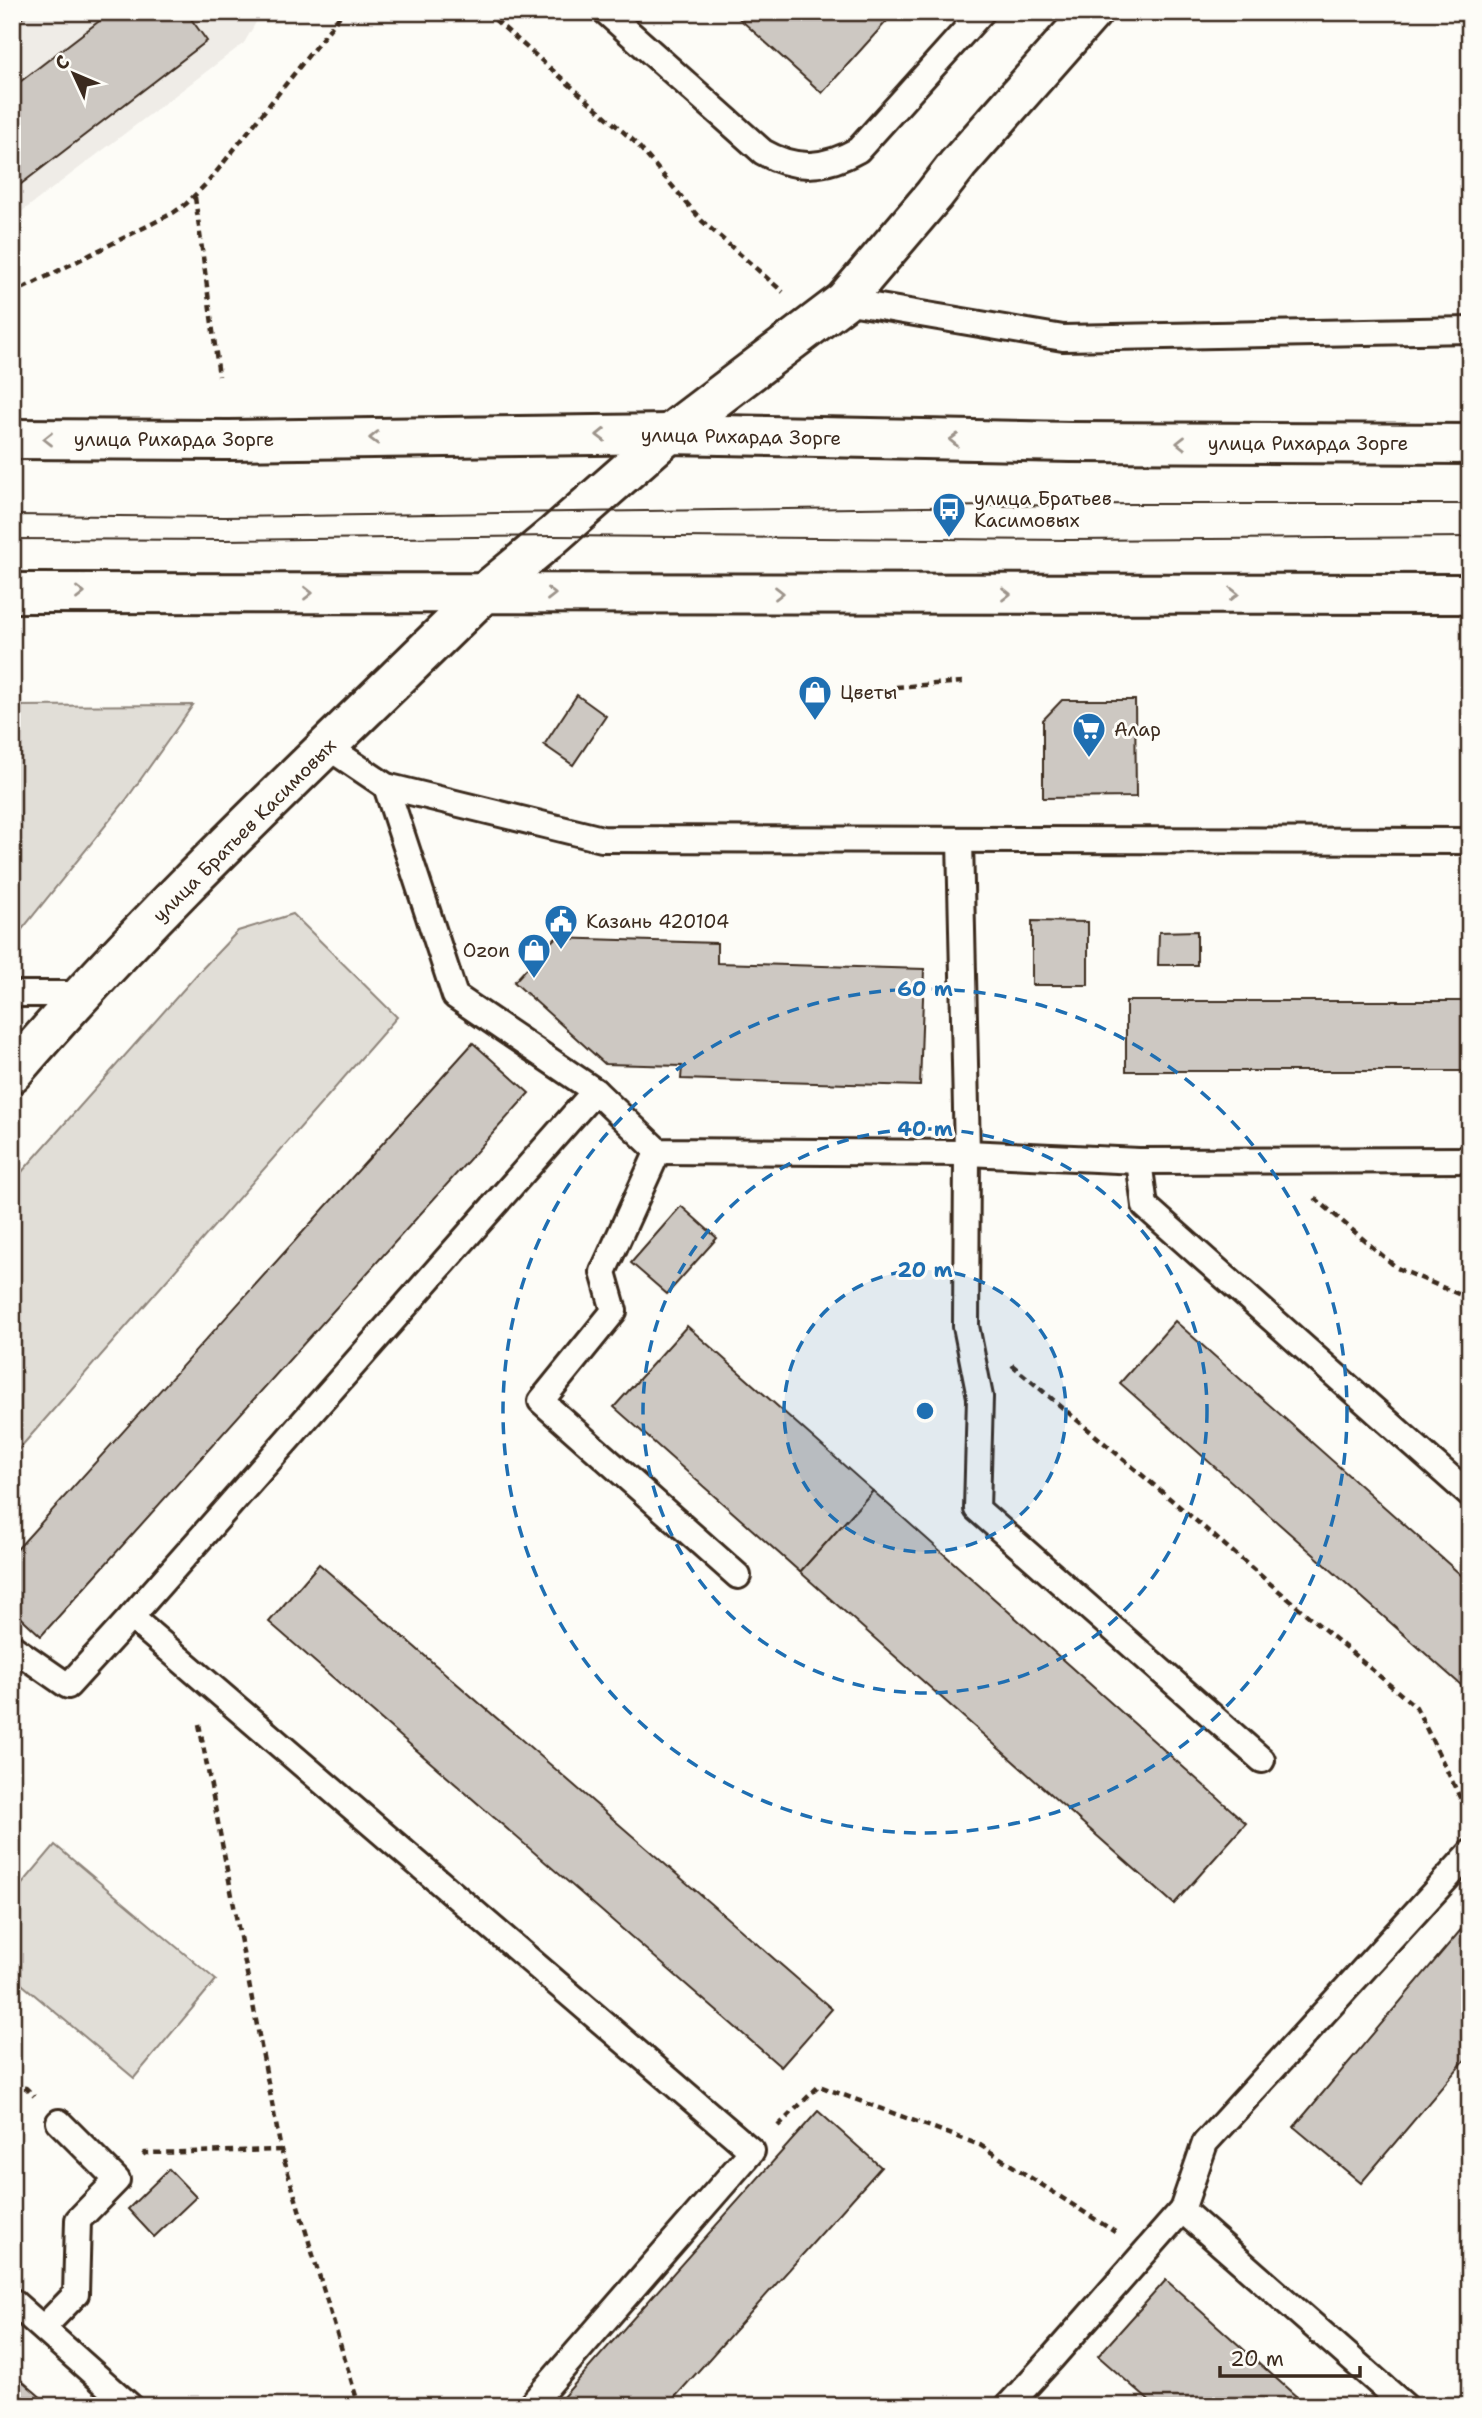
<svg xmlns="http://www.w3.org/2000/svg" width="1482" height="2418" viewBox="0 0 1482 2418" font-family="'Shantell Sans',sans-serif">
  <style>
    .built { fill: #efece7 }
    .green { fill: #e1ded7; stroke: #8e847a; stroke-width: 2 }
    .building { fill: #cdc8c2; stroke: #3b2a1e; stroke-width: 2 }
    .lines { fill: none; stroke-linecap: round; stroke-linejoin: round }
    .lane-casing { stroke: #3b2a1e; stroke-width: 30 }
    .street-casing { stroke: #3b2a1e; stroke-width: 44 }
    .secondary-casing { stroke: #3b2a1e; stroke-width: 44 }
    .path { stroke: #3b2a1e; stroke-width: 4.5; stroke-dasharray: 7 5; stroke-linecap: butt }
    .lane { stroke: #fdfcf7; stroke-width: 24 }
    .street { stroke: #fdfcf7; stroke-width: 38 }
    .secondary { stroke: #fdfcf7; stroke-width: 38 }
    .tram { stroke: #3b2a1e; stroke-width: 2 }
    .oneway { stroke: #9c938a }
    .ring { fill: none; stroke: #1f6fb2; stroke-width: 3.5; stroke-dasharray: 12 9 }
    .labels { text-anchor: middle; stroke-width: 6; stroke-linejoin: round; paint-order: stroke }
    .street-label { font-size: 19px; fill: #3b2a1e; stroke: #fdfcf7 }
    .poi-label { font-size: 19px; fill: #3b2a1e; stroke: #fdfcf7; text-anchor: start }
    .centre { fill: #1f6fb2; stroke: #fdfcf7; stroke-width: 3.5 }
    .ring-label { font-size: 21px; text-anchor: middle; font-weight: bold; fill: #1f6fb2; stroke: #fdfcf7; stroke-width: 6; stroke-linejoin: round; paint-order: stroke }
  </style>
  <rect width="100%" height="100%" fill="#fdfcf7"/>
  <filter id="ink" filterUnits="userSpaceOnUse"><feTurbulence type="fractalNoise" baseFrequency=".0143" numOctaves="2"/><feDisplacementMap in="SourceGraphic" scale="14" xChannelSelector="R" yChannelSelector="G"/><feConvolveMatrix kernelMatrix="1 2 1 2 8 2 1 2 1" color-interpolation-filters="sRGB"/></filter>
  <g filter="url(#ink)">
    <path class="built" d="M12 12H262L244 43 12 219Z"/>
    <g class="green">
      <path d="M193 705 126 800 12 942V706Z"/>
      <path d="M293 914 397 1017 12 1457V1183L199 972 238 931Z"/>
      <path d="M55 1845 216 1980 134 2078 12 1976V1896Z"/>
    </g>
    <g class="building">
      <path d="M12 12H30L12 26Z"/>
      <path d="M111 12H186L207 41 12 191V88Z"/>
      <path d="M732 12H895L822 93Z"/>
      <path d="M577 695 606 716 573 765 544 745Z"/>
      <path d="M1062 700H1135L1136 797 1043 798V720Z"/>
      <path d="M1032 921 1088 922V985H1032Z"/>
      <path d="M1197 931V965H1158L1159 932Z"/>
      <path d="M555 938 717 943V963L924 969 920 1086 681 1079 682 1066 605 1064 514 982Z"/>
      <rect x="1126" y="1001" width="344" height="70"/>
      <path d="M473 1043 529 1093 41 1636 12 1609V1555Z"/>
      <path d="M681 1206 717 1238 667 1294 631 1263Z"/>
      <path d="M1175 1321 1470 1583V1693L1120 1383Z"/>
      <path d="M687 1326 873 1491 800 1572 614 1407Z"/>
      <path d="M873 1491 1246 1823 1174 1904 800 1572Z"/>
      <path d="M319 1564 832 2009 781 2067 269 1622Z"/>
      <path d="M1470 1919V2054L1361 2183 1294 2127Z"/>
      <path d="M818 2111 881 2167 667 2406H555Z"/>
      <path d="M169 2169 196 2197 154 2237 128 2209Z"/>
      <path d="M1166 2280 1307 2406H1155L1098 2356Z"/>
      <path d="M12 2372 29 2387 51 2406H12Z"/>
    </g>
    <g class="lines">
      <defs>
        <g id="lane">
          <path d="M606 12 763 152C796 171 826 168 858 150L982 12"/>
          <path d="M844 301 1063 338 1470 330"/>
          <path d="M328 747 386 786 602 839 1470 841"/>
          <path d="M386 786 455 996 595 1091 658 1151 967 1153 1139 1161 1470 1160"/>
          <path d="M960 840 967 1153 966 1326 980 1397 977 1509 1262 1760"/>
          <path d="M12 994H80"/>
          <path d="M658 1151 603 1272 614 1311 541 1401 738 1576"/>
          <path d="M1139 1161 1145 1206 1470 1495"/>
          <path d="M131 1617 595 1091"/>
          <path d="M12 1647 68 1686 131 1617 752 2151 530 2406"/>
          <path d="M12 2301 130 2406"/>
          <path d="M43 2328 76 2294 78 2220 117 2180 59 2122"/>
          <path d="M1008 2406 1052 2358 1182 2210"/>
          <path d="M1405 2406 1182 2210 1205 2143 1470 1853"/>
        </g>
        <path id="street" d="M12 1073C158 903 324 751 483 594"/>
        <g id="secondary">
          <path d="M12 439 229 440 669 434 1071 442 1470 444"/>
          <path d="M12 593 1470 594"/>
          <path d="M483 594 553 536 669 434 844 301 934 195 958 164 1092 12"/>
        </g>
      </defs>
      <use href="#lane" class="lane-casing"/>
      <use href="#street" class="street-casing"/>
      <use href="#secondary" class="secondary-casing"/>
      <g class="path">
        <path d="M486 12 635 142 702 221 783 292"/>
        <path d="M195 197 219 376"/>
        <path d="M12 294 173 213 186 204 209 181 343 12"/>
        <path d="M896 687 964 682"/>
        <path d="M1315 1198 1397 1268 1470 1299"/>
        <path d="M1012 1365 1416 1707 1470 1818"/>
        <path d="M199 1724 281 2150 359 2406"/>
        <path d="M12 2087 26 2088 34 2096"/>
        <path d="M778 2126 819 2086 980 2145 1115 2232"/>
        <path d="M143 2155 145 2153 281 2150"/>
      </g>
      <use href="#lane" class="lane"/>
      <use href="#street" class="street"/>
      <use href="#secondary" class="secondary"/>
      <g class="tram">
        <path d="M12 515 225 517 1131 504H1470"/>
        <path d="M12 539 225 540 553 536 1070 540 1470 537"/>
      </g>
    </g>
    <defs><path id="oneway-chevron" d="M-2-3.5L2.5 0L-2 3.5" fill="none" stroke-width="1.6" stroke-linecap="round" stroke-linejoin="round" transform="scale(1.75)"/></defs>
    <g class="oneway">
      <use href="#oneway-chevron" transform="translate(601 435) rotate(179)"/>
      <use href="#oneway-chevron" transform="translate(374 438) rotate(179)"/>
      <use href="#oneway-chevron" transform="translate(48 439) rotate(-180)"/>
      <use href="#oneway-chevron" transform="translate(954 440) rotate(-179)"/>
      <use href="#oneway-chevron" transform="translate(1181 443) rotate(-180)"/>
      <use href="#oneway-chevron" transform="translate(80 593)"/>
      <use href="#oneway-chevron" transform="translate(308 593)"/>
      <use href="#oneway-chevron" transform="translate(779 593)"/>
      <use href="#oneway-chevron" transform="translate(551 594)"/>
      <use href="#oneway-chevron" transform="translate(1006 594)"/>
      <use href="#oneway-chevron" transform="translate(1234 594)"/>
    </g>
  </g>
  <circle cx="925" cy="1411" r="141" fill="#1f6fb2" fill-opacity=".12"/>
  <g class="ring">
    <circle cx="925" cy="1411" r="141"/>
    <circle cx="925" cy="1411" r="282"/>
    <circle cx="925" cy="1411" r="422"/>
  </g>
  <defs>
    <symbol id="bus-pin" viewBox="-11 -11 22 30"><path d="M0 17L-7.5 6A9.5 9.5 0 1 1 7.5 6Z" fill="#1f6fb2" stroke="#fdfcf7"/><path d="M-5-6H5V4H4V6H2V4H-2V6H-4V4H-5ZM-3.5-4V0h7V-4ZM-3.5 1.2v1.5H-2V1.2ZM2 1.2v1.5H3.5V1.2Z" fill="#fff"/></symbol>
    <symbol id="shop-pin" viewBox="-11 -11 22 30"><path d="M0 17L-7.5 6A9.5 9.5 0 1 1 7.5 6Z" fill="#1f6fb2" stroke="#fdfcf7"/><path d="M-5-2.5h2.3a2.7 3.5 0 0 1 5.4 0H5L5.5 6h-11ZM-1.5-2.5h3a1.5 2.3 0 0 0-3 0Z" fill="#fff"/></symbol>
    <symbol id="supermarket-pin" viewBox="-11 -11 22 30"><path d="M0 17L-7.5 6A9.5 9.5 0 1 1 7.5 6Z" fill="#1f6fb2" stroke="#fdfcf7"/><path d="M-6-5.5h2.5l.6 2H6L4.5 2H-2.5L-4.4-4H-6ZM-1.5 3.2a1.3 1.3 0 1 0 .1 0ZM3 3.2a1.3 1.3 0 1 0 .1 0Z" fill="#fff"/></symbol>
    <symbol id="civic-pin" viewBox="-11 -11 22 30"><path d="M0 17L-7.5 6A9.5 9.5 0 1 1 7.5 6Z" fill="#1f6fb2" stroke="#fdfcf7"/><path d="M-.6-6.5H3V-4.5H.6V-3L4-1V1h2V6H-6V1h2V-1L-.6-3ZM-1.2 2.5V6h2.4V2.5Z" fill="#fff"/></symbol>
  </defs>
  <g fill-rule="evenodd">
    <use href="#bus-pin" x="930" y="490" width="38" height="52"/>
    <use href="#shop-pin" x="796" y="673" width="38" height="52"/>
    <use href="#supermarket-pin" x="1070" y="710" width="38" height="52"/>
    <use href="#civic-pin" x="542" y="902" width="38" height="52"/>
    <use href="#shop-pin" x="515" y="931" width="38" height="52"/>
  </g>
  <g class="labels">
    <g class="street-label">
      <text transform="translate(741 436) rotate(1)" y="7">улица Рихарда Зорге</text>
      <text x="174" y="446">улица Рихарда Зорге</text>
      <text x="1308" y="450">улица Рихарда Зорге</text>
      <text transform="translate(244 830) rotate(-45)" y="7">улица Братьев Касимовых</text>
    </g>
    <g class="poi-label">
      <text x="974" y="505">улица Братьев<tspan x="974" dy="22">Касимовых</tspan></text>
      <text x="840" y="699">Цветы</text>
      <text x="1114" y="736">Алар</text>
      <text x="586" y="928">Казань 420104</text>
      <text x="510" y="957" text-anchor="end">Ozon</text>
    </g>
  </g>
  <circle cx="925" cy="1411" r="10" class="centre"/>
  <g class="ring-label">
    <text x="925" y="996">60 m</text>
    <text x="925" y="1136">40 m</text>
    <text x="925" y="1277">20 m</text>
  </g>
  <rect width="1482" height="2418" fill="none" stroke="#fdfcf7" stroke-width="42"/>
  <rect x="21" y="21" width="1440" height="2376" fill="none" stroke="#3b2a1e" stroke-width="2.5" filter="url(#ink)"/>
  <g transform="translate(74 74) rotate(314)" stroke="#fdfcf7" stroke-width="5" paint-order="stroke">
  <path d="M0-5L12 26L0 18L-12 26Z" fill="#3b2a1e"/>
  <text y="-10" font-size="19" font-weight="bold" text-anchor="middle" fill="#3b2a1e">С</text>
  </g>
  <path d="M1220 2366v10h140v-10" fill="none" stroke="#3b2a1e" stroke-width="3.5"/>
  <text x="1230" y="2366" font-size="21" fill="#3b2a1e" stroke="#fdfcf7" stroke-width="5" paint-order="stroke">20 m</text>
</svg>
